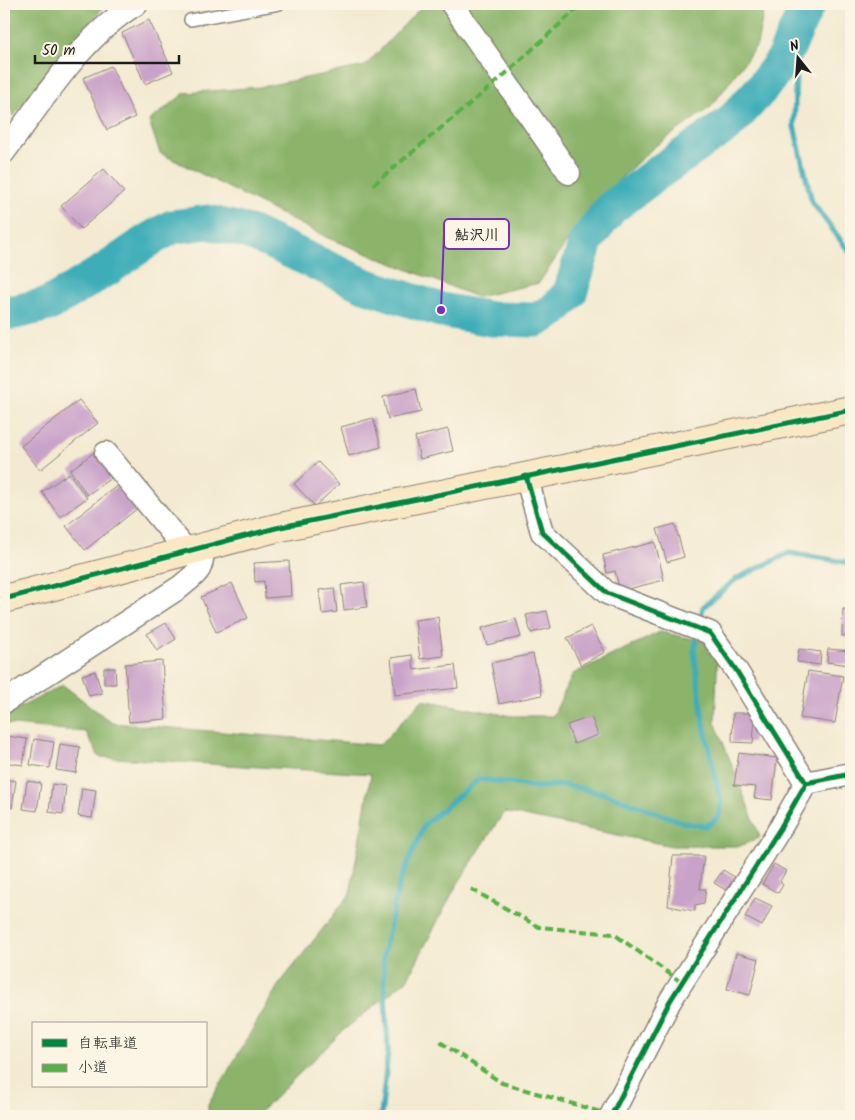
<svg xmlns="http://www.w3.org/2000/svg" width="855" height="1120" viewBox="0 0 855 1120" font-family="Kalam,'Klee One',sans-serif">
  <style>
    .forest { fill: #8bb46a; stroke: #546843 }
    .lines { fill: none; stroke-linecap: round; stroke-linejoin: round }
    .stream { stroke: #3dadb8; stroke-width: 5.5 }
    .river { stroke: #3dadb8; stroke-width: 35 }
    .building { fill: #c9a2c9 }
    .lane-casing { stroke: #888376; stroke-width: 14 }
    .street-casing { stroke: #888376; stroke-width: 25 }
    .secondary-casing { stroke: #888376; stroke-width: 30 }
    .lane { stroke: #fff; stroke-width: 11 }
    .street { stroke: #fff; stroke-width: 22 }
    .secondary { stroke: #fae7c3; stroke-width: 28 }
    .quiet { stroke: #55b145; stroke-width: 4; stroke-dasharray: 8 4; stroke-linecap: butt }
    .cycleway-casing { stroke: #fcf5e5; stroke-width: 8 }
    .cycleway { stroke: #00873e; stroke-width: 5 }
    .leader { fill: none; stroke: #7b2cbf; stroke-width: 2 }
    .callout-dot { fill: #7b2cbf; stroke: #fcf5e5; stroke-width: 2 }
    .callout { fill: #fcf5e5; stroke: #7b2cbf; stroke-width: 2 }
    .callout-label { font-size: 15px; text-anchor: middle; font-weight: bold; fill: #1c1c1c }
  </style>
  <rect width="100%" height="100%" fill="#fcf5e5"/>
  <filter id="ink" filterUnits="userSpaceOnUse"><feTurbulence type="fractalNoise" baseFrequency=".02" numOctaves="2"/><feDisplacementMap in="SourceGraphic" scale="10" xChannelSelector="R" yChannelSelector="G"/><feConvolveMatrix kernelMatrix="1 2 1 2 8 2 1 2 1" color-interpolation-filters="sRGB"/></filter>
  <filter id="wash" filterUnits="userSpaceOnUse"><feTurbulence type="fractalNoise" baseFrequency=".0096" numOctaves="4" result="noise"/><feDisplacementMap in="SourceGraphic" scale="20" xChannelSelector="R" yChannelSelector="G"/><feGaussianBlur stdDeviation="1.12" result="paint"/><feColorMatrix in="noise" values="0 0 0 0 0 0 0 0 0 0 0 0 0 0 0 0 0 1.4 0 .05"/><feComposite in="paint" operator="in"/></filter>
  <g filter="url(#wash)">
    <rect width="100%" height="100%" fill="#f3ead1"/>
    <g class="forest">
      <path d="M4 4H106L13 116 4 85Z"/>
      <path d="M424 4H765L757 45 711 107 654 147 591 206 539 283 477 297 328 238 160 153 149 121 185 93 261 87 365 66Z"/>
      <path d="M660 632 718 644 715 722 760 837 740 846H672L504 812 455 888 407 980 345 1029 256 1116H208V1105L278 986 350 894 371 774 99 757 86 732 4 724V716L63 685 112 723 380 745 422 700 511 716H553L573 674Z"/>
    </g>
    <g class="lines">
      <g class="stream">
        <path d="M789 47 796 68 794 126 812 202 851 254"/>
        <path d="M700 624 703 607 736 579 789 553 851 563"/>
        <path d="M381 1116 388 1051 383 956 399 884 424 825 479 779 537 787 564 785 606 794 685 823 706 826 718 818 721 803 703 720 694 651 698 633"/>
      </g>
      <path class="river" d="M4 312H15L49 304 107 269 149 240 172 227 208 222 249 232 364 285 441 310 491 319 537 320 554 310 570 293 586 241 611 208 656 174 729 124 762 88 782 61 808 4"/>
    </g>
    <g id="blocks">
      <g class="building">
        <path d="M149 20 173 72 145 84 122 33Z"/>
        <path d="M111 66 135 117 107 130 83 78Z"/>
        <path d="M104 169 124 192 81 229 61 206Z"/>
        <path d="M416 389 421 412 388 419 383 397Z"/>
        <path d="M79 400 98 423 40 470 21 446Z"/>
        <path d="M373 418 381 447 349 456 341 427Z"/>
        <path d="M448 429 453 451 420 459 415 437Z"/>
        <path d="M96 451 114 476 87 495 70 470Z"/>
        <path d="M318 462 339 484 315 506 294 484Z"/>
        <path d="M69 473 87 498 60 517 42 492Z"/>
        <path d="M124 480 143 504 85 550 66 526Z"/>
        <path d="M675 524 684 557 667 562 657 529Z"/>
        <path d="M655 542 664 580 620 591 615 571 607 573 603 555Z"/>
        <path d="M289 561 291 596 265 598 264 581 255 582 254 563Z"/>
        <path d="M364 582 367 607 344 610 341 585Z"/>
        <path d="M232 583 248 618 216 632 201 597Z"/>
        <path d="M334 588 337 612 322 614 319 590Z"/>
        <path d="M843 609 851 610V636H842Z"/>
        <path d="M547 611 551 628 531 633 526 615Z"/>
        <path d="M438 617 443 656 420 659 415 620Z"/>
        <path d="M516 619 521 637 487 645 482 628Z"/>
        <path d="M166 623 176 639 157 651 147 634Z"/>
        <path d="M591 626 605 652 581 665 567 638Z"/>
        <path d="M799 649 821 652 820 665 797 662Z"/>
        <path d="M828 649 851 651 849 665 827 662Z"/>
        <path d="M533 654 542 695 499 704 491 663Z"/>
        <path d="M412 655 414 670 455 665 458 688 395 695 391 658Z"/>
        <path d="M162 661 166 719 129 722 125 664Z"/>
        <path d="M104 668H115L116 684H104Z"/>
        <path d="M95 671 102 693 89 696 82 675Z"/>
        <path d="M808 671 843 676 835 723 800 718Z"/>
        <path d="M733 713H755L753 743 732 742Z"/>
        <path d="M591 717 598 735 574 744 567 725Z"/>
        <path d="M7 736 27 739 23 765 4 762Z"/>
        <path d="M34 739 54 742 50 768 30 765Z"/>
        <path d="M60 744 80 747 76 773 56 770Z"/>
        <path d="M739 753 777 758 772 800 754 798 756 787 734 785Z"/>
        <path d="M4 779 16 781 12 808 4 807Z"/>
        <path d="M27 781 41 783 37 811 23 809Z"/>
        <path d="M52 784 66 786 63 814 49 812Z"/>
        <path d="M82 788 96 790 92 818 78 816Z"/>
        <path d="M673 856H704L700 889H706L704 903 695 905V911L668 906Z"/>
        <path d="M774 864 786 871 780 881 783 885 778 893 762 884Z"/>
        <path d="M723 870 738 879 729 892 714 883Z"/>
        <path d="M755 898 772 906 762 926 745 917Z"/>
        <path d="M736 953 759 959 750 995 727 989Z"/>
      </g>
    </g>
  </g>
  <g filter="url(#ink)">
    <use href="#blocks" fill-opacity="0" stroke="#888376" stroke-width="1"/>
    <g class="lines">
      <defs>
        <path id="lane" d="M190 20 279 4"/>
        <g id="street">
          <path d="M452 4 569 173"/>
          <path d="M4 152C42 102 81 37 136 4"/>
          <path d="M106 453 187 551"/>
          <path d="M526 476 542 532 607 593 710 633 736 670 806 783"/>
          <path d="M4 702 180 587C197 573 204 570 202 547"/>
          <path d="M611 1116 670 1001 781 827 806 783 851 774"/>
        </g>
        <path id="secondary" d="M4 599 276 528 851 410"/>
      </defs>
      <use href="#lane" class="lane-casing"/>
      <use href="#street" class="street-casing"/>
      <use href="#secondary" class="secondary-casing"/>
      <use href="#lane" class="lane"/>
      <use href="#street" class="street"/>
      <use href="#secondary" class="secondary"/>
      <g class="quiet">
        <path d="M373 185 502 77 582 4"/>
        <path d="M471 889 539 927 614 934 681 982"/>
        <path d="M440 1042 502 1083 611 1115"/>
      </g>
      <defs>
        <g id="cycleway">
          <path d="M526 476 542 532 607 593 710 633 736 670 806 783"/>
          <path d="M4 599 276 528 851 410"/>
          <path d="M611 1116 670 1001 781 827 806 783 851 774"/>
        </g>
      </defs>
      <use href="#cycleway" class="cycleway-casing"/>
      <use href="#cycleway" class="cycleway"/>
    </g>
  </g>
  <path class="leader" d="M441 310L444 234"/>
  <circle class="callout-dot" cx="441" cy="310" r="5"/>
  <rect class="callout" x="444" y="219" width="65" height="30" rx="5"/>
  <g class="callout-label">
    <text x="477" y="240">鮎沢川</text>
  </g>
  <rect width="855" height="1120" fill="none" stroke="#fcf5e5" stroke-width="20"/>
  <rect x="32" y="1022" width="175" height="65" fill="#fcf5e5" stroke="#a29e95"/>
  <rect x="42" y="1039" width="25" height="8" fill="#00873e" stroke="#a29e95"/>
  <text x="78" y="1048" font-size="15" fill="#1c1c1c">自転車道</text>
  <rect x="42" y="1064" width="25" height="8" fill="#55b145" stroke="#a29e95"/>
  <text x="78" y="1072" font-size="15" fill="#1c1c1c">小道</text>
  <g transform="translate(798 58) rotate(343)" stroke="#fcf5e5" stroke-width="4" paint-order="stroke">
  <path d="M0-4L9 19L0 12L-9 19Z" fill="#1c1c1c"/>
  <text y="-8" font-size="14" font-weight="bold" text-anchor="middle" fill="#1c1c1c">N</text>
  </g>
  <path d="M35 55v8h144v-8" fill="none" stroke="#1c1c1c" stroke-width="2.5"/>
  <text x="42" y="55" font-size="15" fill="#1c1c1c" stroke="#fcf5e5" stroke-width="4" paint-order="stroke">50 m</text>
</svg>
